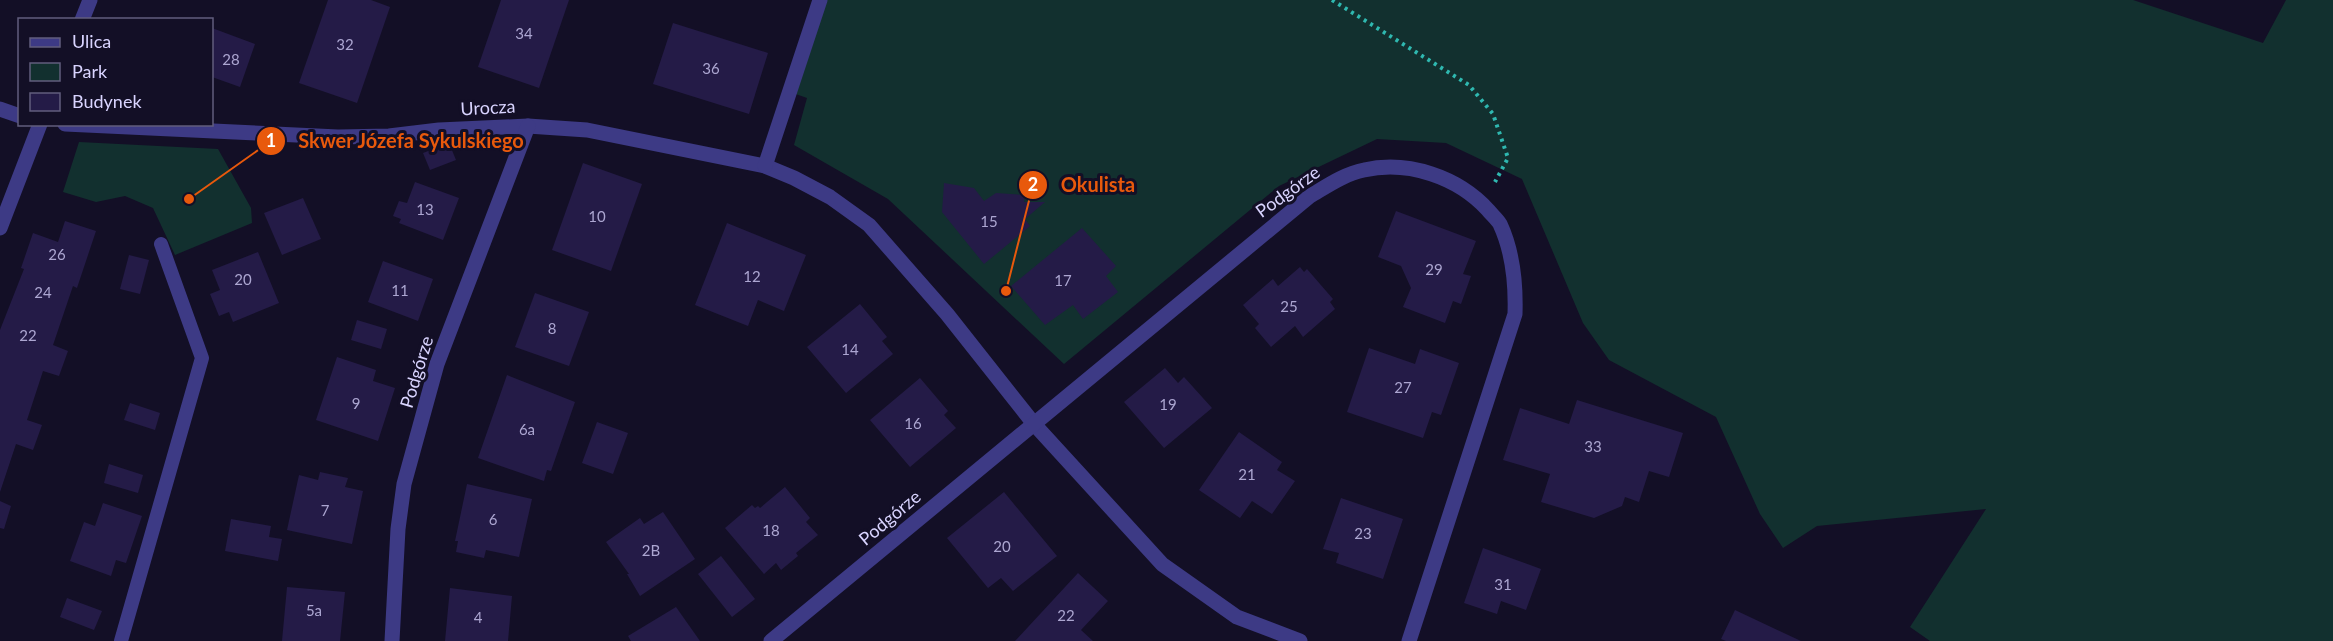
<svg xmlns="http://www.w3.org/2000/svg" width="2333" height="641" viewBox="0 0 2333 641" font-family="Lato,sans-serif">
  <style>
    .green { fill: #12302f }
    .building { fill: #241b47 }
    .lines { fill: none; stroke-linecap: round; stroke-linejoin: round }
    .path { stroke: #2fb8b0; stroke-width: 4; stroke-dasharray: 3 4.5; stroke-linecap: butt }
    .service { stroke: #3d3a85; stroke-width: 14 }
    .minor { stroke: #3d3a85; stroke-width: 15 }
    .labels { text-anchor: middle; stroke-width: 6; stroke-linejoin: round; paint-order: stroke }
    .number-label { font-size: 15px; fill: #aca6d1 }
    .street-label { font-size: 18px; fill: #d9d4ff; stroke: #130f26 }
    .leader { fill: none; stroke: #e8590c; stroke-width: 2 }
    .callout-dot { fill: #e8590c; stroke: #130f26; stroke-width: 2 }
    .mark-label { font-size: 18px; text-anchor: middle; font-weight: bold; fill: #fff }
    .callout-label { font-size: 20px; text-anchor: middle; font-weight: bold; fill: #e8590c; stroke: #130f26; stroke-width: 6; stroke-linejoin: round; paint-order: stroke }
  </style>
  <rect width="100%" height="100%" fill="#130f26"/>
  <g class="green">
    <path d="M820 0H2133L2263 43 2286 0H2333V641H1930L1910 627 1986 509 1817 526 1783 548 1760 514 1716 417 1609 360 1583 323 1522 179 1446 143 1377 139 1279 186 1064 364 888 199 794 145 807 98 790 92Z"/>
    <path d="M79 142 218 149 251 208 252 223 175 255 153 208 125 196 96 202 63 192Z"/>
  </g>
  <g class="building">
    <path d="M328 0H371L390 7 357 103 299 83Z"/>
    <path d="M501 0H569L539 88 478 67Z"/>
    <path d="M673 23 768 53 749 114 653 84Z"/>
    <path d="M212 28 255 44 240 87 212 77Z"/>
    <path d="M449 143 456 160 430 170 423 153Z"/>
    <path d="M583 163 642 184 611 271 552 250Z"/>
    <path d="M415 182 459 198 443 240 399 223 401 219 393 216 399 201 407 203Z"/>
    <path d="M944 183 974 188 984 201 996 193 1025 195 1024 202H1045L1025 219 1030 226 984 264 942 212Z"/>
    <path d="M303 198 321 239 282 255 264 213Z"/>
    <path d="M1396 211 1476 241 1463 274 1471 276 1461 304 1453 301 1445 323 1403 307 1411 288 1401 266 1378 257Z"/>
    <path d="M65 221 96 231 77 288 73 286 53 345 68 351 59 376 43 371 27 420 42 425 33 450 16 444 0 492V330L24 269 21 268 33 233 58 242Z"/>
    <path d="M727 223 806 255 784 311 758 300 748 326 695 305Z"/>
    <path d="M1082 228 1116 266 1106 276 1118 292 1083 319 1073 305 1045 325 1011 286Z"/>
    <path d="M258 252 279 303 233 322 229 312 219 316 210 294 220 290 212 270Z"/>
    <path d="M129 255 149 260 140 294 120 289Z"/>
    <path d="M383 261 433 279 418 321 368 302Z"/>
    <path d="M1300 267 1304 272 1307 269 1333 299 1330 302 1335 309 1303 337 1295 326 1271 347 1255 328 1259 324 1243 305 1273 279 1278 286Z"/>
    <path d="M535 293 589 312 569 366 515 347Z"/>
    <path d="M860 304 887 337 882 341 893 354 846 393 807 347Z"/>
    <path d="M357 320 387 329 381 349 351 340Z"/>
    <path d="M1369 348 1415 364 1420 349 1459 363 1441 415 1432 412 1423 438 1347 412Z"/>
    <path d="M337 357 376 370 373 381 395 388 378 441 316 420Z"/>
    <path d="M1165 368 1178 383 1184 377 1212 408 1164 448 1124 402Z"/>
    <path d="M507 375 575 402 551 471 547 470 544 481 478 458Z"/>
    <path d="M920 378 948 411 944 415 956 428 910 467 870 420Z"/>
    <path d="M1577 400 1683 433 1669 477 1649 471 1639 502 1625 497 1622 506 1594 518 1541 502 1550 474 1503 460 1520 408 1569 424Z"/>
    <path d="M130 403 160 413 155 430 124 420Z"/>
    <path d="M597 422 628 433 613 474 582 463Z"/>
    <path d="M1239 432 1282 462 1277 470 1295 481 1272 514 1252 501 1240 518 1199 490Z"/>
    <path d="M109 464 143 475 138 493 104 483Z"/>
    <path d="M320 472 348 478 345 487 363 491 352 544 287 530 299 475 318 480Z"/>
    <path d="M467 484 532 499 519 557 486 550 484 558 456 552 458 541H455Z"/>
    <path d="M785 487 810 518 806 522 818 535 796 553 798 556 781 570 776 563 764 574 725 528 752 505 755 508 758 506 760 508Z"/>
    <path d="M1004 492 1057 556 1013 591 1001 578 988 588 947 538Z"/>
    <path d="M1341 498 1403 519 1383 579 1336 563 1339 553 1323 549Z"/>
    <path d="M0 501 11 506 4 529 0 528Z"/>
    <path d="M103 503 142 516 126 563 116 560 111 576 70 561 84 522 95 526Z"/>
    <path d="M663 512 695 559 640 596 627 574H629L606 542 640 518 644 524Z"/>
    <path d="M231 519 271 526 269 537 282 539 278 561 225 551Z"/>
    <path d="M1483 548 1541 569 1526 610 1501 601 1497 614 1464 603Z"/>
    <path d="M721 556 755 599 732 617 698 574Z"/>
    <path d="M1078 573 1108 601 1081 630 1093 641H1015Z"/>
    <path d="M287 587 345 592 340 641H282Z"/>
    <path d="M450 588 512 596 508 641H445Z"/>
    <path d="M67 598 102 611 94 630 60 617Z"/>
    <path d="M676 607 700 641H631L628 636Z"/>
    <path d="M1735 610 1786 634 1801 641H1726L1721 639Z"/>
  </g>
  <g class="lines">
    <path class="path" d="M1332 0 1469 85 1493 114 1508 158 1495 182"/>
    <path class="service" d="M121 641 202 358 161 244"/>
    <g class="minor">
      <path d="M82 20 90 0"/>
      <path d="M0 109 20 116"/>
      <path d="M65 124 338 137 389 136 439 130 528 126 587 130 765 166 794 178 830 197 869 225 947 314 1034 424 1162 564 1237 617 1300 641"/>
      <path d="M765 166 820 0"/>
      <path d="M0 228 40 124"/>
      <path d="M392 641 398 529 404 484 437 364 528 126"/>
      <path d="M771 641 1310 196C1327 186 1344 174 1364 170 1408 160 1458 177 1488 210 1492 215 1497 219 1500 224 1513 252 1516 283 1515 314L1409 641"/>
    </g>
  </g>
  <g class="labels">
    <g class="number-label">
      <text x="524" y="39">34</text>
      <text x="345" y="50">32</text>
      <text x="231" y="65">28</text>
      <text x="711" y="74">36</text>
      <text x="425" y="215">13</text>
      <text x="597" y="222">10</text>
      <text x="989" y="227">15</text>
      <text x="57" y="260">26</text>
      <text x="1434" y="275">29</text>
      <text x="752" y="282">12</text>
      <text x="243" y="285">20</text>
      <text x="1063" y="286">17</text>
      <text x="400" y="296">11</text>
      <text x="43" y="298">24</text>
      <text x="1289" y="312">25</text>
      <text x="552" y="334">8</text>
      <text x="28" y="341">22</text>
      <text x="850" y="355">14</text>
      <text x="1403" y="393">27</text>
      <text x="356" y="409">9</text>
      <text x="1168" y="410">19</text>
      <text x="913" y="429">16</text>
      <text x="527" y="435">6a</text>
      <text x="1593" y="452">33</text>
      <text x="1247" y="480">21</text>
      <text x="325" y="516">7</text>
      <text x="493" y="525">6</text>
      <text x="771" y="536">18</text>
      <text x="1363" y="539">23</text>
      <text x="1002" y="552">20</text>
      <text x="651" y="556">2B</text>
      <text x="1503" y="590">31</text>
      <text x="314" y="616">5a</text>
      <text x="1066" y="621">22</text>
      <text x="478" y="623">4</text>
    </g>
    <g class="street-label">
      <text transform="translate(488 108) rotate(-3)" y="6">Urocza</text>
      <text transform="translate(1288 192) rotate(-36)" y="6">Podgórze</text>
      <text transform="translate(417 372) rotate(-73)" y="6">Podgórze</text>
      <text transform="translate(890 518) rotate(-40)" y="6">Podgórze</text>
    </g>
  </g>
  <path class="leader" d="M189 199L271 141M1006 291L1033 185"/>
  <g class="callout-dot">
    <circle cx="189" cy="199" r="6"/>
    <circle cx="1006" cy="291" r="6"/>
    <circle cx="271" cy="141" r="15"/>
    <circle cx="1033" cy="185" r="15"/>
  </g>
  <g class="mark-label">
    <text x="271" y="147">1</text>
    <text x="1033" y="191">2</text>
  </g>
  <g class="callout-label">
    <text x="411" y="148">Skwer Józefa Sykulskiego</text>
    <text x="1098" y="192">Okulista</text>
  </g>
  <rect x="18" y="18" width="195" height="108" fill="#130f26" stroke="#625e7d" stroke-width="1.5"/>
  <rect x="30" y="38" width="30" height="9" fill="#3d3a85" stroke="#625e7d" stroke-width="1.5"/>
  <text x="72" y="48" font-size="18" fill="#d9d4ff">Ulica</text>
  <rect x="30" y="63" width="30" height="18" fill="#12302f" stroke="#625e7d" stroke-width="1.5"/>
  <text x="72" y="78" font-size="18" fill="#d9d4ff">Park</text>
  <rect x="30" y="93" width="30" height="18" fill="#241b47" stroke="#625e7d" stroke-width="1.5"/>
  <text x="72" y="108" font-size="18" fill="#d9d4ff">Budynek</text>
</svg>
